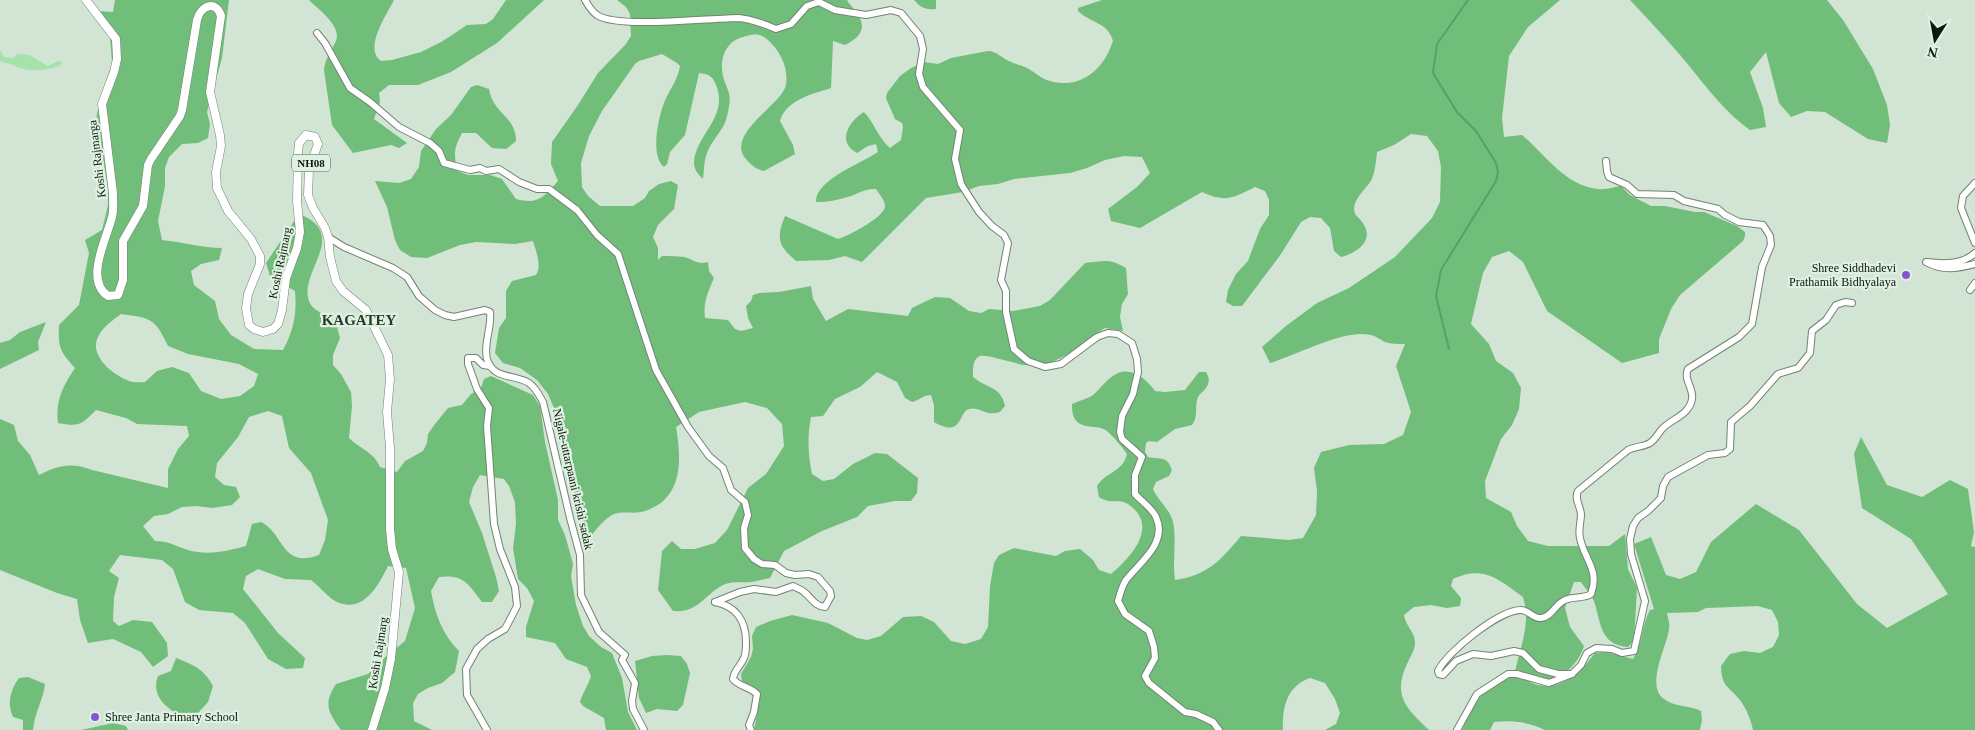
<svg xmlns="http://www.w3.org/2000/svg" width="1975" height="730" viewBox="0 0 1975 730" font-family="Georgia,serif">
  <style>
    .green { fill: #a5e3ab }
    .forest { fill: #70be7a; fill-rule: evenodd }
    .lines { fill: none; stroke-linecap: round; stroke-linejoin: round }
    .stream { stroke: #55a360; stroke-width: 2 }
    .minor-casing { stroke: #738374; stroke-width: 8 }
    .major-casing { stroke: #738374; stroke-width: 9 }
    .minor { stroke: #fff; stroke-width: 6 }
    .major { stroke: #fff; stroke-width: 8 }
    .poi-dot { fill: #8356d0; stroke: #dff1e0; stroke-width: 2 }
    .labels { text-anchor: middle; stroke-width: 4.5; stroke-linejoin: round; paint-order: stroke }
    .shield { fill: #dff1e0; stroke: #4d574e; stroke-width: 1 }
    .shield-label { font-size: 11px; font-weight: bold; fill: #0f150f }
    .street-label { font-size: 12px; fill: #0f150f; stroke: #dff1e0 }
    .poi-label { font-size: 12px; fill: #0f150f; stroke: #dff1e0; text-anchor: end }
    .quarter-label { font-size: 15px; font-weight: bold; fill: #2b392c; stroke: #dff1e0 }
  </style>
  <rect width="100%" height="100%" fill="#d2e4d3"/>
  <path class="green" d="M0 49 4 57 14 58 17 54 29 55 48 66 58 61 62 62 60 66C45 70 30 73 15 66 11 63 5 64 0 61Z"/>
  <g class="forest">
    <path d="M115 0H229L222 58 207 112 210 124 208 138 198 143 182 144 169 157 165 168V186L158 221 162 240C183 242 202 248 222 248L219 260 201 264 191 271 194 285 215 301 219 319 231 335 254 349 283 350C294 330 297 313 295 291L270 276 266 263 295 220 302 215C351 237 293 276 311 305 314 310 330 318 336 323L340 338 333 355V365L341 374 351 392 352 406 349 438C360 449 374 452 380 467L397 472 405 461 423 451 427 443 428 434 435 424 448 408 462 405 471 394 481 388 484 379 491 376 533 395 540 406 545 442 558 500V520L565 535 573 564 571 576 576 605 583 626 589 636 601 647 612 653 622 678 628 712 637 730H606L604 718 583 706 580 702C583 692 588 686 591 676L587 667 566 659 555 643 526 637V627L534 601 527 588 518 579 513 548 516 524 515 502 509 486 504 479 480 475 473 487 469 502 482 533 496 577 499 591 492 602H482C468 584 464 574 439 577L431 591C435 614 442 634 459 651L455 672 442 683 428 688 418 694 413 703 414 721 432 730H341C328 712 323 704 336 684L368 674 383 659 405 641 415 608 406 568 388 566C378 586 363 615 335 601 327 596 319 586 311 580L285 579 258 569 246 576 243 589 278 633 305 658 303 668 286 669 268 659 245 623 233 613 199 610 185 602 173 569 162 560 120 555 109 571 119 578 114 597 113 621 119 626 133 620 152 622 167 643 168 656 153 667 141 652 113 639 88 643 80 620 77 599 57 593 0 570V419L14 425 18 441 30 455 39 475C58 465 72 462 92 470L168 488V469L178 449 189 436 187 426 137 424 126 418 96 410C81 425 79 427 58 423 55 401 63 386 75 368 60 352 58 347 59 325L79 305 89 253 85 240 102 230 108 205V188L96 120 100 99 112 63 110 37 96 19 98 11 113 12ZM121 314C151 318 155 318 168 346L188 354 239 364 258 374 254 386 240 396 221 399 201 391 189 373 172 367 157 371 145 382C140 382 134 383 129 381 113 375 87 355 99 335 104 326 113 320 121 314ZM268 411 282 416 289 448 311 473 328 520 325 540 319 555C281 569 285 534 261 522L252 524 246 546C227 551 207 556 188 550 176 546 168 541 155 541L143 526 154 516 168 514 182 507 196 506 212 508 232 505 240 497 236 487 224 485 215 477 217 463 238 437 249 417Z"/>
    <path d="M309 0H394C387 14 363 49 381 61L392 60 421 52 443 41 467 25 486 24 493 19 506 0H544L497 43 451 72 418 85H389L379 93 380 102 374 119 407 143 399 148 391 145 353 153 332 125 324 70C325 59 331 51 336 41 342 26 318 9 309 0Z"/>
    <path d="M617 0H847C850 6 856 10 859 16 867 31 857 39 845 45L833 41 831 88C812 94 786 100 780 121L793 145 795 154 764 171C756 169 752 166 746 159 725 136 778 106 785 88 788 80 786 67 782 59 778 50 770 40 762 36 755 33 750 35 743 37 726 41 719 59 723 76 724 82 728 88 729 94 731 101 728 113 726 120 722 132 711 141 707 153 704 160 704 171 703 179 698 174 694 170 694 162 696 134 729 117 716 85 713 76 708 74 699 73L685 135 670 152 667 164 664 167C650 156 658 118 664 103 669 90 678 80 680 66L677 63 662 54 639 61 635 64 602 111 589 136 581 163 582 187 588 196 600 206H633L645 198 649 191 659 184 671 181 678 185 674 209 658 225 653 237 658 248V260L662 256C669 256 676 256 684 257 693 259 697 265 708 262L709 271 714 278C708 292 703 302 705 318L728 320 735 329 741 331 753 328 748 318 746 306 751 301 753 295 759 293 779 292 811 286 813 299 826 321 848 309 908 316 912 308 935 297 950 298 969 311 981 313 989 309 1013 311 1040 306 1050 300 1085 263C1103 261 1110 258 1126 268L1128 294 1122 304 1120 317 1123 331 1105 328C1081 344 1057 369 1025 365 1016 364 986 354 980 356 972 359 973 370 973 377 987 389 1001 386 1005 406L1000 412C985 417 980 406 969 409 958 412 963 439 934 422V405L931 395C923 395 920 400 912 402L905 398 897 382 877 372 860 387 835 399 823 416 811 417C807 437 808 454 812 474L823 481 834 479 853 464 875 453 887 454 918 478 917 493 911 501H895L868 506 857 517 822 531 784 551 770 578C764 579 757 581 751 582 742 583 731 581 723 585 703 596 698 613 673 611L658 590 662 551 672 541 681 549H695L715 543 727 530 748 488 766 474 784 446 782 424 767 408 745 402 699 412 676 427C682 461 683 502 641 512 633 514 622 511 614 514 604 519 596 529 590 538L585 531 574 495 554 408 548 394 537 380 520 368 503 363 495 353 499 328 506 318V291L512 281 536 275C542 266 536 251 533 241L515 244 476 242 460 245 427 258 411 257 400 250 395 240 387 207 375 181 399 183 411 179 419 167 421 151 436 129 451 115 471 87 477 85 489 89C493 114 516 116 516 141L506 149 492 148 476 133H462C454 148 453 155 458 171L468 175H490L502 179 516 199C539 205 543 197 558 181L551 164 552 142 578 105 598 73 626 44 631 36 630 14 626 7Z"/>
    <path d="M914 0H936V9C926 10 921 8 914 0Z"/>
    <path d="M1102 0H1560L1528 27 1509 56 1502 118 1504 137 1522 135C1546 155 1564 185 1598 189 1605 190 1614 187 1621 186L1630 195 1651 206H1665L1695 212H1704L1737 226 1745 232V236L1743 241 1680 295 1671 309 1659 339V353L1622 363 1547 311 1523 262 1509 251 1492 257 1483 273 1471 324 1489 344 1496 361 1513 373 1521 388 1519 409 1512 425 1501 439 1485 481 1486 498 1511 512 1517 526 1528 541 1548 546H1609L1625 534 1628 569 1637 588 1634 641 1628 647C1600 645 1601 623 1594 601 1591 594 1585 588 1581 582H1574L1565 608 1570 627 1584 646C1580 660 1565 678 1549 679 1539 681 1525 673 1515 671 1521 646 1531 622 1523 597 1498 579 1484 565 1453 579L1451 586 1461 598 1460 606 1447 608 1431 605 1414 607 1404 615C1406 627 1415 632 1415 643 1415 650 1410 657 1407 664 1392 696 1407 709 1429 730H1325L1336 724 1340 713 1335 699 1325 683 1310 678C1287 686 1282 707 1283 730H754L760 699 759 694 742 682 741 674 751 657 753 649 752 636 756 627 770 621 792 615 828 623 857 638 867 640 881 636 903 617 921 616 934 622 951 641 965 644 981 639 988 627 990 586 994 563 999 555 1014 548 1056 556 1065 551 1080 549 1093 560 1099 570 1111 574C1131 557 1160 526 1128 504 1119 498 1110 505 1099 497L1097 486C1107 471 1122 473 1127 454 1122 447 1114 437 1107 431 1096 422 1071 435 1072 404 1078 401 1087 399 1093 395 1100 389 1105 381 1113 376 1129 364 1146 378 1155 391L1165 392 1185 390 1199 372H1206C1208 376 1210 379 1208 384 1206 390 1201 392 1198 397 1194 407 1199 416 1192 425L1175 429 1157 442 1149 441 1146 443 1145 452 1148 457C1161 460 1167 455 1172 470L1169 476 1156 482 1153 489C1158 501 1170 509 1173 522 1177 541 1172 561 1175 580 1208 575 1221 560 1241 536L1289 540 1303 538 1316 515 1317 491 1314 468 1321 452 1349 445 1384 444 1403 435 1411 412 1396 366 1405 344C1399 344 1391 344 1385 342 1381 340 1376 336 1371 335 1343 329 1298 355 1270 363L1262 347 1286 326 1317 303 1349 288 1395 257 1432 218 1440 202 1441 167 1438 151 1427 136 1411 134 1394 145 1377 152C1376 161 1375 171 1372 179 1367 188 1354 198 1354 209 1354 216 1359 217 1362 222 1376 240 1357 253 1341 257L1334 251 1330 228 1321 218 1310 217 1301 222 1281 254 1242 306H1233L1226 302 1228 290 1236 274 1248 261 1260 229 1269 215V200L1265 191 1255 187C1233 198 1226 203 1202 192L1140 228 1111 221 1108 209 1137 187 1150 173 1142 157 1124 156 1105 160 1087 168 1070 173 1014 179 998 184 979 186 963 192 926 198 862 262 845 256 829 260 796 261C778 245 776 239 785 216L838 239C848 236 885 217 885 206 885 200 879 194 876 189 866 188 857 194 848 197 838 200 827 202 816 202 815 180 862 163 878 152L876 144 868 146 857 153C836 142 849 121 864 112 874 122 878 138 890 148L901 140 903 127 902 123 895 119 886 98 887 93 900 76 911 68 924 62 938 64 951 58 988 51C996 51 1002 58 1009 61 1014 64 1021 65 1027 68 1035 72 1041 79 1050 81 1081 90 1104 69 1113 41 1108 22 1090 23 1078 11V8Z"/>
    <path d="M1630 0H1827L1843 20 1873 69 1887 105 1890 125 1887 143 1868 139 1825 112 1807 111 1791 117 1779 103 1766 52 1750 72 1763 108 1766 127 1750 130C1719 108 1699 76 1674 48 1660 32 1645 16 1630 0Z"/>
    <path d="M46 322 38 342 39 350 0 369V343L10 340 20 332Z"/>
    <path d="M1861 437 1887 485 1922 497 1950 480 1968 489 1974 532 1971 546 1975 547V730H1753C1751 720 1746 708 1740 700 1728 685 1722 688 1721 666L1730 654 1744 651 1760 653 1773 647 1779 635 1778 622 1772 610 1758 606 1706 608 1698 612 1667 613C1668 618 1670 624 1669 629 1667 646 1645 686 1664 699 1674 707 1689 705 1701 711L1702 720 1700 730H1545C1529 722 1512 720 1494 722L1490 730H1462C1472 707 1487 677 1517 677 1524 677 1531 684 1538 685 1564 690 1581 671 1595 653L1606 652 1633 659C1643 644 1641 626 1650 610L1654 609 1634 544 1651 537 1666 575 1680 579 1696 572 1711 542 1756 504 1799 530 1857 604 1887 628 1948 594 1911 539 1862 508 1854 454Z"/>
    <path d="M667 655 681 656 687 664 690 673 683 705 677 711 657 709 646 713 639 698 635 661 652 656Z"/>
    <path d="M176 658C194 665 204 669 213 686L208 702 191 721C173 713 149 699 158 676L171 671Z"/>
    <path d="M28 677 45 684C43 701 35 711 33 730H23V720L13 717C7 704 10 690 19 678Z"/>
    <path d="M113 723 126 726 128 730H81Z"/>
  </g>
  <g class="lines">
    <path class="stream" d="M1449 349 1436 296 1441 270 1496 181 1498 172 1496 163 1476 131 1457 112 1433 73 1437 44 1468 0"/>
    <defs>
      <g id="minor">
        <path d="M585 0C588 5 592 12 597 15 617 29 710 18 739 18 752 19 764 24 776 29L791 24 807 6 819 2 835 10 866 15 891 10 901 13 920 36 923 49 919 74 923 87 960 130 955 159 961 184 979 212 992 226 1004 235 1008 243 1001 280 1006 291V312L1014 349 1028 361 1045 367 1061 364 1097 337 1108 333 1118 334 1132 343 1137 359 1138 372 1133 394 1122 416 1120 432 1122 439 1142 457 1135 475V494C1141 501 1152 508 1156 517 1168 543 1140 562 1126 580 1122 586 1120 594 1118 601L1125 614 1149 631 1154 647 1155 658 1145 676 1149 683 1185 712 1196 714 1213 722 1219 730"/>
        <path d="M317 33 325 43 350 88 370 102 399 127 430 143 439 151 444 163 470 170 480 168 486 171 499 169 519 182 537 189H549L577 210 597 235 618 254 656 370 688 427 709 456 723 468 731 490 745 502 748 515 744 528 745 548 754 559 762 564 775 565 786 573 795 575 809 574 818 577 830 591 831 596 825 607C814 606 812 598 804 592 801 589 796 588 793 586L776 592 754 589 740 592 715 602"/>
        <path d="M1975 183 1963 196 1961 208 1975 243"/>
        <path d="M328 237 344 247 393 268 407 277 419 296 435 310 445 315 454 317 485 310 490 312C492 328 483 344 487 359 493 380 515 374 529 383 536 388 539 395 543 402L570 518 580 555 581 595 599 632 625 655 622 660 635 683 632 701 633 709 644 730"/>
        <path d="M1975 253C1962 265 1943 264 1926 262 1943 271 1957 269 1975 264"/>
        <path d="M1970 290 1975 283"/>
        <path d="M715 602C736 606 746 621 746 642 746 647 746 654 744 658 741 666 734 670 733 679 738 686 750 687 757 694L754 712 749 725 751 730"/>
        <path d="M1572 674H1558L1539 669 1523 653 1514 651 1491 656 1473 654 1456 661 1443 675 1439 674 1438 671C1447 652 1499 610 1521 610 1529 610 1533 619 1541 618 1552 617 1555 604 1565 600 1573 596 1584 599 1591 594 1600 570 1584 559 1580 538 1578 530 1581 522 1581 514 1580 505 1574 499 1578 491L1628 450C1636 446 1643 447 1650 443 1656 439 1658 433 1663 428 1672 419 1690 414 1692 399 1694 388 1683 380 1688 369L1739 337 1752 324 1762 267 1771 245 1770 236 1763 225 1739 222 1725 215 1718 209 1684 201 1674 195 1637 194 1627 185 1609 177 1607 171 1606 161"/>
        <path d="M487 730 467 695 466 669 477 649 488 639 505 629 517 606 515 587 500 549 494 524 487 426 489 408 477 389 468 364V358H476L483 365 490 366"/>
        <path d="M1457 730 1477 694 1508 674H1517L1549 683 1572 674 1581 665 1587 653 1596 648 1612 649 1622 653 1634 651 1645 601 1631 554 1630 539 1633 526 1638 518 1648 511 1661 498 1663 486 1668 477 1708 455 1725 453 1730 449 1731 422 1750 406 1778 374 1798 368 1810 353 1812 331 1826 320 1836 305 1845 302 1852 303"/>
      </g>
      <path id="major" d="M86 0 116 39 117 59 114 72 102 104 113 193C113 202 114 210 112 217 107 238 84 280 108 296L118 295 123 280V241L143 206 148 165 151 159 180 116 182 110 197 20C201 5 216 0 221 16L210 92 220 135 221 146 216 172 217 188 228 211 251 239 260 256V264L248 294 246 308 249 325 254 329 263 332 273 329 278 324 282 310 286 278 297 248 300 232 297 201 298 154 299 143 306 135 315 137 318 144 309 169 308 195 313 208 325 228 328 237 330 257 336 281 343 291 366 310 388 355 390 379 387 412 390 448V529L392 549 399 572 391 659 385 688 372 730"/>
    </defs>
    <use href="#minor" class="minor-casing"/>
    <use href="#major" class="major-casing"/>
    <use href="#minor" class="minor"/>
    <use href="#major" class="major"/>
  </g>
  <g class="poi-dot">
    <circle cx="1906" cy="275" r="5"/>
    <circle cx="95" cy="717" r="5"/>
  </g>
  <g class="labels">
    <rect class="shield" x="292" y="154.5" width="38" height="17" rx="4"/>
    <g class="shield-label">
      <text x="311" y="167">NH08</text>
    </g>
    <g class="street-label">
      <text transform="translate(97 159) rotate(-97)" y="4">Koshi Rajmarga</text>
      <text transform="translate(280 263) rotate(-78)" y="4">Koshi Rajmarg</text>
      <text transform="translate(573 479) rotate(77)" y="4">Nigale-uttarpaani krishi sadak</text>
      <text transform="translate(378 653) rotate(-81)" y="4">Koshi Rajmarg</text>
    </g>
    <g class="poi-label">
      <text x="1896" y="272">Shree Siddhadevi<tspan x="1896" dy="14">Prathamik Bidhyalaya</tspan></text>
      <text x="105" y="721" text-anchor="start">Shree Janta Primary School</text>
    </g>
    <g class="quarter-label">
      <text x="359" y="325">KAGATEY</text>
    </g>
  </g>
  <g transform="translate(1935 40) rotate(191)" stroke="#dff1e0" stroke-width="4" paint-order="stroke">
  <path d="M0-4L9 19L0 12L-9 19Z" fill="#0f150f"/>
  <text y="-8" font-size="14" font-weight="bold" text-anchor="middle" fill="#0f150f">N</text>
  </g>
</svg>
